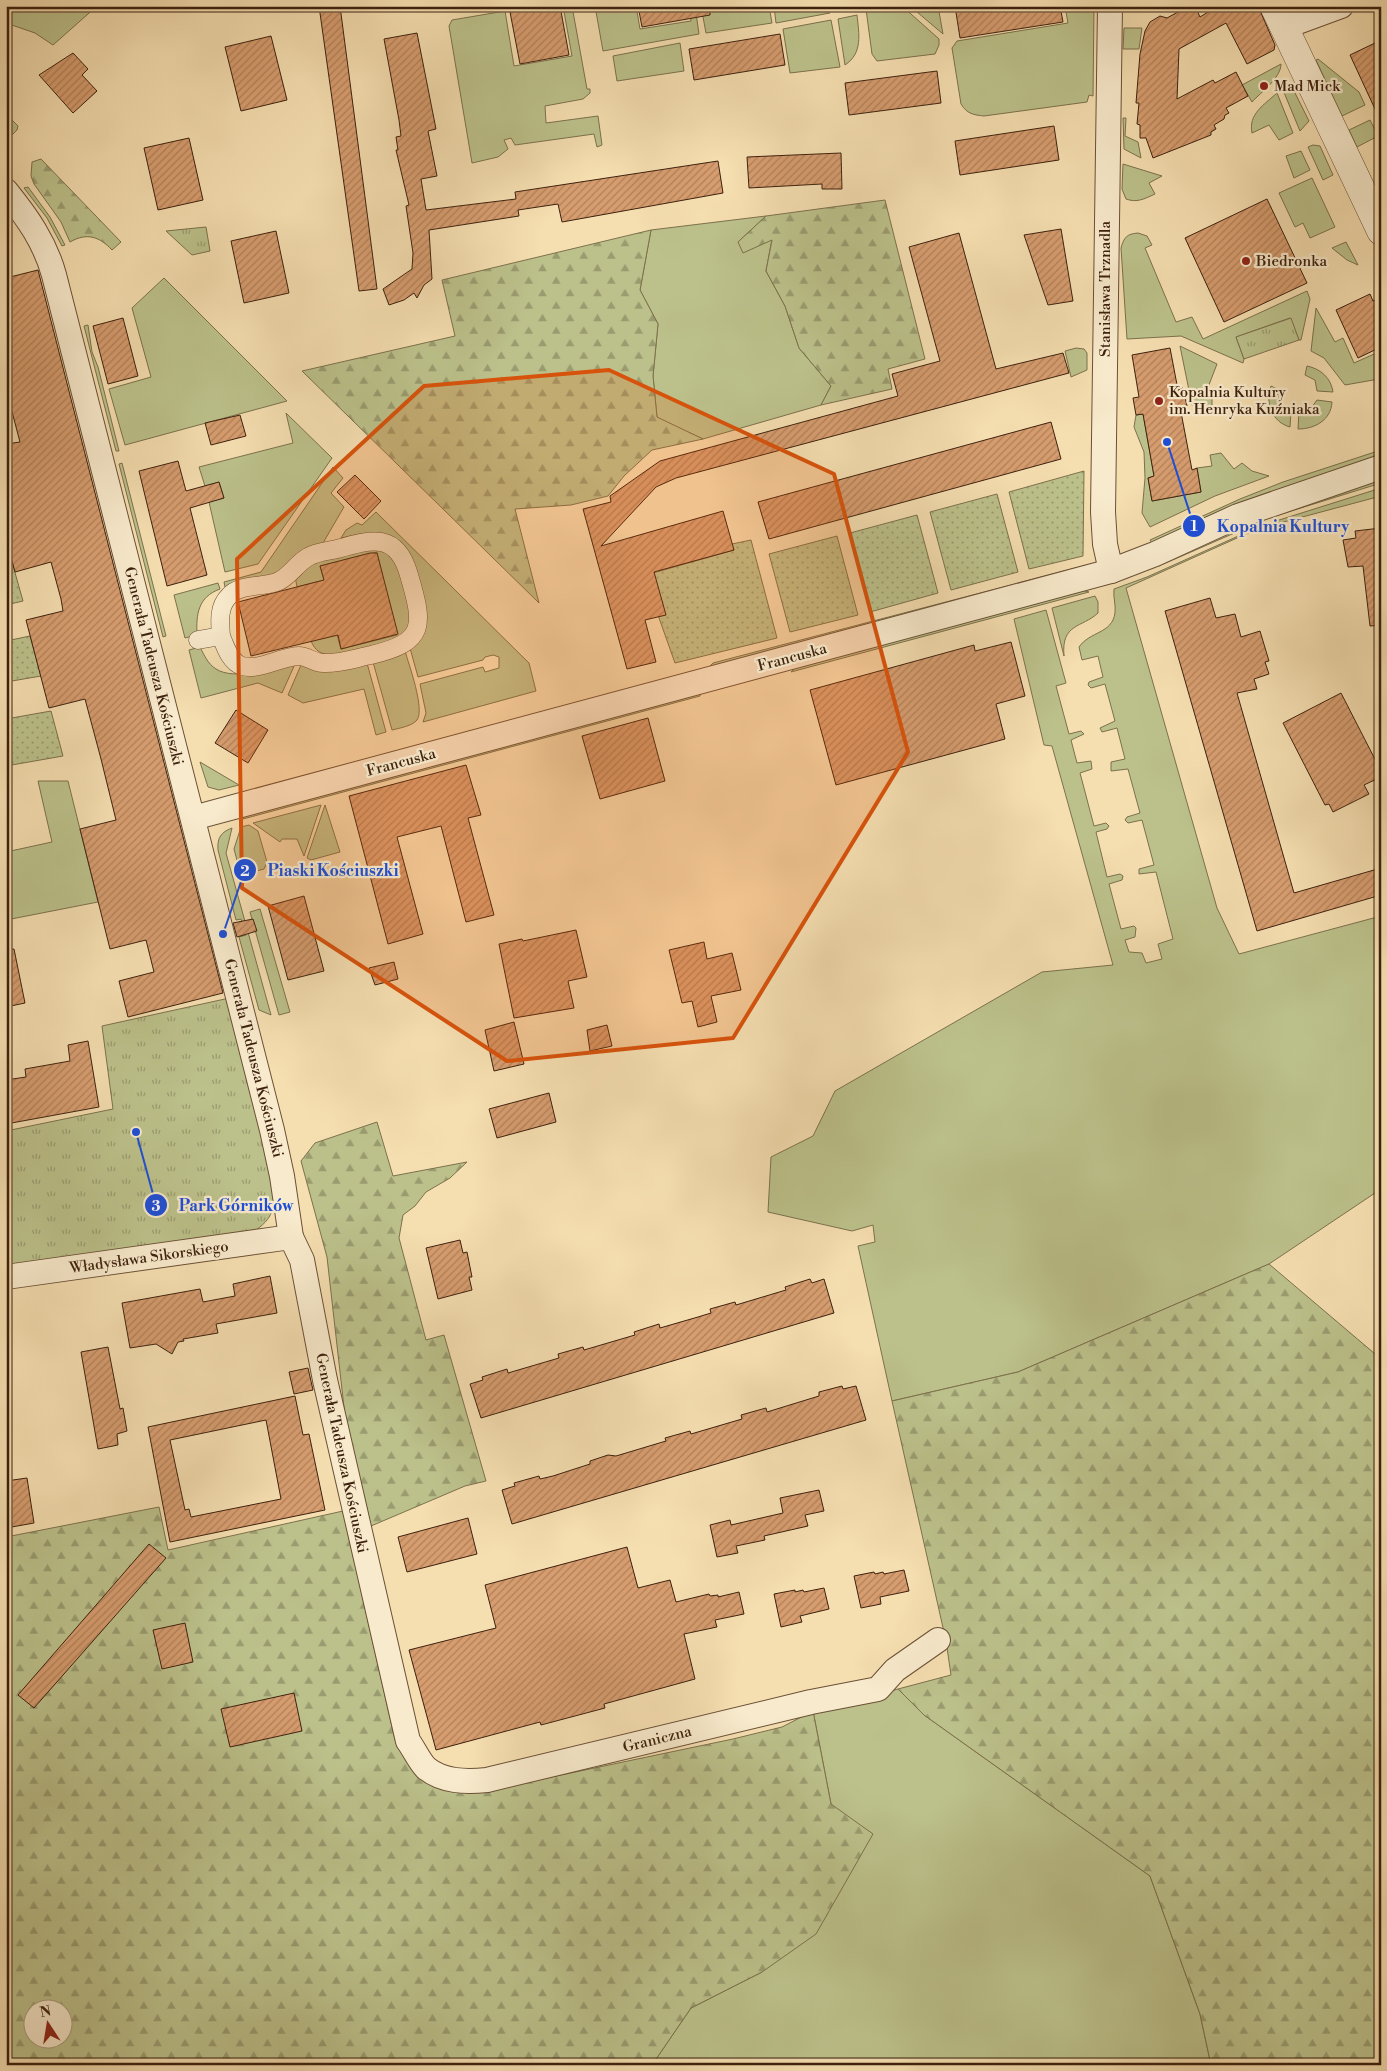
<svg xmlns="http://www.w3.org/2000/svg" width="1387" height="2071" viewBox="0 0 1387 2071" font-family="'Libre Bodoni',serif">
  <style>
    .grass { fill: #bcc18b; stroke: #7c714c }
    .forest { fill: url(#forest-firs); stroke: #7c714c; fill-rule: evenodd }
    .park { fill: url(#park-tufts); stroke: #7c714c }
    .garden { fill: url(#garden-dots); stroke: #7c714c }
    .building { fill: url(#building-hatch); stroke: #3d210e; fill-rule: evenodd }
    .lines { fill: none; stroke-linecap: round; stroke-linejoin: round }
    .pedestrian-casing { stroke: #6b5036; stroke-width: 19 }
    .minor-casing { stroke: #6b5036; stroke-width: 26 }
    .tertiary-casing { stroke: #6b5036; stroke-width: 29 }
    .pedestrian { stroke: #f8eacc; stroke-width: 18 }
    .minor { stroke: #f8eacc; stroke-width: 24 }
    .tertiary { stroke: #f8eacc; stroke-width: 28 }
    .marked { fill: #d7530c; fill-opacity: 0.2; stroke: #d7530c; stroke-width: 4; stroke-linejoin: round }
    .poi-dot { fill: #8f2418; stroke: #f8eacc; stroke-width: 2 }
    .labels { text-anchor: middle; stroke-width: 4.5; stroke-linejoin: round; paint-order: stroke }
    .poi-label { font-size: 15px; fill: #3d210e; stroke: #f8eacc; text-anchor: start }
    .street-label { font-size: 15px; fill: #3d210e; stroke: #f8eacc }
    .leader { fill: none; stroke: #1d4ed8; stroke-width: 2 }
    .callout-dot { fill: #1d4ed8; stroke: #f8eacc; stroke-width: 2 }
    .mark-label { font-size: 15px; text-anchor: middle; font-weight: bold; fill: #fff }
    .callout-label { font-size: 16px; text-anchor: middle; font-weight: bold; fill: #1d4ed8; stroke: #f8eacc; stroke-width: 4.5; stroke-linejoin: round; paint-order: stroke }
  </style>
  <defs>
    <pattern id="forest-firs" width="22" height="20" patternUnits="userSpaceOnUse" patternTransform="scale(1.25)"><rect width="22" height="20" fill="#bcc18b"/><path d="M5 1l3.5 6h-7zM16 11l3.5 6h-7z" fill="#9a9c70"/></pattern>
    <pattern id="park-tufts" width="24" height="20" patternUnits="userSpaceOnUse" patternTransform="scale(1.25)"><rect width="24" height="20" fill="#bcc18b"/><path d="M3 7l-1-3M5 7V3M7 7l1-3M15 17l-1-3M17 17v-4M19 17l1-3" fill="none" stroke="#9a9c70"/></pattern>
    <pattern id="garden-dots" width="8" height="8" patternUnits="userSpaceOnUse" patternTransform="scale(1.25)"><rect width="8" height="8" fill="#bcc18b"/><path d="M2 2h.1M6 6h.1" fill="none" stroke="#9a9c70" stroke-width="1.8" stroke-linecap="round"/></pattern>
    <pattern id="building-hatch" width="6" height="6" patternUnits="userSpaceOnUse" patternTransform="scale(1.25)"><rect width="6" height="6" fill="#d79d6f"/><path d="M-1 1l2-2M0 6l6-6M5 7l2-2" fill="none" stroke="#b0805a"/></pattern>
  </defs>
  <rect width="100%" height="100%" fill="#f5deb0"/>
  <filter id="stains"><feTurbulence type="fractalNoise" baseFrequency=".004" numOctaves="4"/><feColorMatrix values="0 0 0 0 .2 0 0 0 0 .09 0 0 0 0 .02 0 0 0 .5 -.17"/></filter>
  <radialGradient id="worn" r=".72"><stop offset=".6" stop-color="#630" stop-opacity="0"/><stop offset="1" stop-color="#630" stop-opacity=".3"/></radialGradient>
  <g class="grass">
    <path d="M13 6H97L53 45 35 33 6 23V12Z"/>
    <path d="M563 6H572L587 89H590V93L583 99 545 106 546 123 598 116 602 145 597 147 594 134 515 145 511 138 504 140 508 149 498 157 472 163 449 26 452 20 505 11 514 66 572 56Z"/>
    <path d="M595 6H636L640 29 691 21 690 6H695L699 34 603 51Z"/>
    <path d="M701 6H769L772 23 706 33Z"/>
    <path d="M774 6H828L830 13 776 23Z"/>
    <path d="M870 6H902L939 39V45L935 54 877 61 872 54 866 9Z"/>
    <path d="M910 6H938L943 34Z"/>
    <path d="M1065 6H1094L1093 96 1089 95 1087 102 984 116C974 115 967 114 961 104L952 48 957 41 1068 23Z"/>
    <path d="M857 15C859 34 863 53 845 65L838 19Z"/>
    <path d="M831 20 840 67 790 73 783 29Z"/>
    <path d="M1124 28H1142L1139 49H1123Z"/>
    <path d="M680 43 684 71 617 81 613 56Z"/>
    <path d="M1318 59 1359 92 1365 105 1342 116 1316 60Z"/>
    <path d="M1281 64C1281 78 1261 92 1252 102L1242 85Z"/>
    <path d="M1293 89 1309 121 1300 131 1283 90Z"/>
    <path d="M1277 93 1293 133 1279 140 1269 125 1252 133C1248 114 1264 105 1277 93Z"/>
    <path d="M1123 118H1126L1125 136 1138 142 1141 158 1124 149Z"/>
    <path d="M1370 120 1378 136 1357 147 1349 130Z"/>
    <path d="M1313 145 1320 146 1333 175 1323 180 1308 147Z"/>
    <path d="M1301 151 1310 170 1294 178 1286 156Z"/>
    <path d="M1123 164 1162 176 1149 183 1155 194C1144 199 1137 203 1126 199L1122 189Z"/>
    <path d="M1312 178 1335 227 1310 238 1303 223 1295 227 1279 193Z"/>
    <path d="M28 187 50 217 65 245 62 246 47 218 24 188Z"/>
    <path d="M766 216 738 242 772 239 766 271 785 306 799 348 831 386 821 405 703 439 657 418 653 376 658 324 640 290 651 230Z"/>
    <path d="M1138 233 1147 236 1152 245 1145 248 1176 322 1192 317 1203 339 1307 291 1310 299 1301 340H1299L1290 318 1236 337 1244 359 1243 363 1181 336 1127 339 1121 248C1124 237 1127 234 1138 233Z"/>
    <path d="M1346 242 1358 265 1347 260 1332 248Z"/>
    <path d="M164 278 287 401 125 445 109 389 151 377 132 308Z"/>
    <path d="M1316 308 1335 342 1343 338 1354 363 1381 351V383L1379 379 1345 385 1324 358 1311 351Z"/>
    <path d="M88 325 92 352 98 367 119 451H116L84 326Z"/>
    <path d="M1180 346 1217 364 1207 390H1212V409L1201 411 1199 404 1192 405Z"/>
    <path d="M1076 348 1084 349 1087 353V370L1071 377 1065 351Z"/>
    <path d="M1307 366C1321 369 1331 378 1333 392L1317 391 1315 380 1305 375Z"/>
    <path d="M1271 386 1279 390C1275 400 1282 407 1291 411L1290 427C1272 422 1265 403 1271 386Z"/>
    <path d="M1317 400 1332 402C1331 420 1315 429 1298 429L1299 412 1309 411Z"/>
    <path d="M286 413 332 458 258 564 225 572 209 502 224 498 219 482 205 486 199 467 293 443Z"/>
    <path d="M1143 414 1154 476 1148 478 1152 501 1201 492 1197 468 1212 466 1210 455 1221 453 1234 469 1242 463 1252 471 1269 476 1215 496 1150 527 1142 513 1145 478 1144 452 1134 427 1136 415Z"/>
    <path d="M1381 450V455L1254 498 1152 543 1150 540 1240 499 1283 482Z"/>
    <path d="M122 463 166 636 163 637 119 464Z"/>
    <path d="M333 467 343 478 331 493 344 507 323 543 297 554 275 575 225 587 224 582 261 572Z"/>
    <path d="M1381 477V483L1275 516 1276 511Z"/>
    <path d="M1381 488V496L1276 524V521Z"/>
    <path d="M376 512 529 663 536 691 423 722 426 713 420 684 483 667 485 672 499 668V657L493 655 485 657 483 660 418 677 410 648 424 604 380 535 360 534 341 538 346 530 357 523 362 525Z"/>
    <path d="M1255 522V524L1159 566 1158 563 1228 529Z"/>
    <path d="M1254 529H1257L1126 588 1217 908 1239 954 1381 916V1189L1269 1264 1018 1372 892 1401 858 1246 875 1242 873 1225 852 1231 768 1212 771 1157 813 1136 835 1091 1042 972 1113 965 1052 746 1044 745 1014 619 1046 610 1066 683 1056 686 1069 734 1081 731 1084 734 1071 740 1077 763 1091 761 1092 769 1080 773 1094 826 1106 823 1109 826 1107 829 1096 832 1107 877 1120 874 1123 876 1122 880 1109 884 1121 929 1134 926 1136 928 1135 937 1125 940 1129 952 1142 953 1146 963 1162 959 1158 944 1173 939 1156 872 1139 874V869L1154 865 1142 820 1128 823 1125 820 1127 817 1140 813 1128 769 1111 771V762L1125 759 1117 728 1102 732 1100 728 1115 721 1105 684 1091 688 1088 685 1089 682 1103 677 1098 656 1082 660 1079 647C1090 631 1112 634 1115 613 1116 605 1113 597 1114 589L1147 577Z"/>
    <path d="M383 547 396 562 410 608V623L403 638 332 656C321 654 315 651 311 641L337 635 341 649 397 635 377 552 320 566 324 580 297 587 295 576 308 562Z"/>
    <path d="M1087 565 1085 568 707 669 713 663Z"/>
    <path d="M218 583 220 589C198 597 196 614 197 635L185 638 174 595Z"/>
    <path d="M1082 590 1089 592 791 672 798 665Z"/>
    <path d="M1095 596 1098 602V613C1082 628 1061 623 1064 656L1052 608Z"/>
    <path d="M200 647C204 655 208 664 216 669 234 681 275 668 295 664L282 693 258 683 201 698 189 650Z"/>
    <path d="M405 651C409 665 425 709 417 720 412 726 400 728 392 730L373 662Z"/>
    <path d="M367 663 386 732 376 735 364 689 303 703 288 695 301 665Z"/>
    <path d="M701 692 700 696 243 819 244 814Z"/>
    <path d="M200 762 239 785 219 790 208 787Z"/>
    <path d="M38 781H68L98 902 6 920V852L52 842Z"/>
    <path d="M321 805 304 856 297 839H282L280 842 253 823Z"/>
    <path d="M325 805 340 852 311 860 307 858Z"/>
    <path d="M249 825 258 831 267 862 264 869 241 875 234 849 241 827Z"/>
    <path d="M232 828 226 853 271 1015 259 1010 239 937 246 935 241 919 236 920 218 850C217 838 221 832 232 828Z"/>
    <path d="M260 909 290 1012 279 1015 250 912Z"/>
    <path d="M898 1689 924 1715 1150 1876 1200 2014 1211 2065H652L691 2008 762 1972 831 1804 813 1711Z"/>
  </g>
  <g class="forest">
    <path d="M6 114 18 126 17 130 6 141Z"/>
    <path d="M41 159 121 242 112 250C100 237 87 232 70 242L61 222 34 184 31 176 32 162Z"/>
    <path d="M885 200 925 359 888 369 892 389 821 405 831 386 799 348 785 306 766 271 772 240 743 253 738 242 766 216Z"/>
    <path d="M651 230 640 290 658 324 653 376 657 417 703 439 652 450 624 476 608 496 571 505 515 509 539 603 302 371 455 336 442 280Z"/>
    <path d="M377 1122 393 1176 467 1162 450 1178 426 1192 415 1206 403 1215 399 1238 426 1340 444 1335 486 1481 465 1486 371 1526 345 1416 327 1257 301 1161 315 1143Z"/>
    <path d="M1269 1264 1381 1359V2065H1211L1200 2014 1150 1876 924 1715 898 1689 951 1675 946 1641 892 1401 1018 1372Z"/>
    <path d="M159 1507 168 1550 343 1511 395 1740 415 1770 518 1784 733 1739 782 1727 813 1711 831 1804 873 1834 816 1934 762 1972 691 2008 652 2065H6V1537ZM32 2008H62V2038H32Z"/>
  </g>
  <g class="park">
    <path d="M206 227 210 251 192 255 166 231Z"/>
    <path d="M1291 318 1299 340 1244 359 1236 337Z"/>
    <path d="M234 997 275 1182C274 1204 276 1216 256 1230L6 1267V1131L113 1109 102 1026Z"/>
  </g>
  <g class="garden">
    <path d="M1084 471 1083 556 1029 569 1009 492Z"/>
    <path d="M997 494 1018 572 951 590 930 512Z"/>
    <path d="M917 515 938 593 870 612 850 533Z"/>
    <path d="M837 536 858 615 790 632 769 554Z"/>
    <path d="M751 540 777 638 675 663 648 587 653 573 734 550 732 544Z"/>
    <path d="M10 555 23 601 6 605V556Z"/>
    <path d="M30 636 41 676 6 682V641Z"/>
    <path d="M51 711 63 756 6 766V719Z"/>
  </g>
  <g class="building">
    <path d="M319 6H340L377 289 359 291Z"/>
    <path d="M543 6H560L569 55 520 64 510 12Z"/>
    <path d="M638 6H710V15L642 27Z"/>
    <path d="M955 6H1060L1063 22 960 38Z"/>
    <path d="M1189 6H1195L1200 17 1218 6H1258L1275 45 1274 50 1247 64 1226 23 1179 49 1177 99 1213 80 1215 83 1236 72 1248 96 1226 108 1229 113 1225 115 1224 119 1214 125 1216 129 1211 132V135L1153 158 1146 138H1140V125L1137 124 1139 103H1136L1140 54 1145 31 1150 22 1160 16 1167 18Z"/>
    <path d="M417 33 436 129 428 131 437 176 421 179 426 210 516 199 515 192 718 161 723 193 562 222 558 204 518 210 519 216 429 230 432 279 424 285 417 298 414 293 404 300 389 305 383 289 412 269 413 253 406 206 409 205 396 150H398L396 137 401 136 399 120 384 39Z"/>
    <path d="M780 34 785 65 694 80 689 49Z"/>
    <path d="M271 36 287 100 241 111 225 47Z"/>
    <path d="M1375 43 1381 57V122L1350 55Z"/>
    <path d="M73 53 88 69 82 75 97 91 73 113 39 75Z"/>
    <path d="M937 71 941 103 849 115 845 83Z"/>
    <path d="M1054 126 1059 160 960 175 955 141Z"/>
    <path d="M189 138 203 200 158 210 144 148Z"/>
    <path d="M841 153 842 189H822V184L749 188 747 157Z"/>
    <path d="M1267 199 1307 283 1224 322 1185 238Z"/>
    <path d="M1061 229 1073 301 1048 305 1024 235Z"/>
    <path d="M276 231 289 293 244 303 231 241Z"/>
    <path d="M959 233 996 369 1063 353 1069 373 676 478 656 487 601 546 723 511 734 550 654 572 666 615 645 620 656 662 627 669 583 509 611 502 610 496 660 461 898 396 892 374 940 361 909 247Z"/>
    <path d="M38 270 223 993 128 1017 119 981 154 972 146 940 110 949 80 829 116 820 101 759 85 699 49 708 26 620 63 611 61 599 51 562 15 572 6 539V444L20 442 6 389V278Z"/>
    <path d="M1370 294 1373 301 1376 300 1381 309V347L1358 358 1336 310Z"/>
    <path d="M123 318 138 376 108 384 93 326Z"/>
    <path d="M1170 348 1178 390 1183 388 1187 406 1180 407 1192 470 1197 468 1201 492 1152 501 1148 478 1154 476 1143 414 1136 415 1133 398 1139 397 1132 355Z"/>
    <path d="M240 415 246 436 211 445 205 423Z"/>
    <path d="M1051 422 1061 459 769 539 758 502Z"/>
    <path d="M178 461 186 491 219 482 224 498 190 508 207 575 167 586 139 471Z"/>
    <path d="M355 475 381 501 364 519 337 492Z"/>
    <path d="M1381 528V625L1370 626 1363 566 1348 567 1343 540 1356 538 1355 531Z"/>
    <path d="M370 553H377L398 634 341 649 338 635 251 656 238 602 324 580 320 566Z"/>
    <path d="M1210 598 1216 618 1235 614 1241 637 1260 631 1269 661 1265 662 1269 674 1254 679 1257 689 1237 693 1294 893 1381 868V895L1257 931 1165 611Z"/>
    <path d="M1011 642 1025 696 996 704 1005 739 836 785 810 690 974 645 975 651Z"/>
    <path d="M1341 693 1381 771V777L1364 785 1369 794 1333 812 1329 804 1325 805 1283 723Z"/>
    <path d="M236 710 268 730 248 763 215 743Z"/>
    <path d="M648 718 665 781 600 799 582 736Z"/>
    <path d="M466 765 481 815 468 818 494 915 466 922 441 826 397 837 423 934 388 944 349 796Z"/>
    <path d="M304 896 324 971 288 980 268 906Z"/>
    <path d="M253 919 257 931 237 937 233 923Z"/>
    <path d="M576 930 587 977 568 981 574 1008 514 1018 499 944 522 939 523 941Z"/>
    <path d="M704 942 707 959 732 953 741 990 711 996 717 1022 698 1027 692 1001 682 1003 669 950Z"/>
    <path d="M14 949 25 1003 6 1007V950Z"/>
    <path d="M394 962 398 979 375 985 369 968Z"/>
    <path d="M514 1022 524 1064 494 1071 485 1030Z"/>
    <path d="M607 1025 612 1046 590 1051 587 1030Z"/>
    <path d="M88 1041 99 1107 6 1124V1080L26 1077 25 1069 70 1061 68 1045Z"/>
    <path d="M549 1093 556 1122 497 1138 489 1109Z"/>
    <path d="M460 1240 463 1253 467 1252 472 1277H469L472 1290 438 1299 426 1248Z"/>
    <path d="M270 1276 277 1313 216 1324 218 1333 183 1339 184 1341 178 1342 172 1354 156 1344 130 1348 122 1303 200 1289 203 1302 235 1296 233 1284Z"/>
    <path d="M810 1279 812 1283 824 1279 834 1313 481 1418 470 1384 483 1380 482 1377 507 1369 508 1373 559 1358 558 1354 583 1347 584 1350 635 1335 634 1332 659 1324 660 1328 698 1317 711 1313 710 1309 735 1302 736 1305 786 1290 785 1287Z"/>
    <path d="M108 1347 120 1409 123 1408 127 1431 117 1434 118 1445 98 1449 81 1352Z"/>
    <path d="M308 1368 313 1390 294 1394 289 1372Z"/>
    <path d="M842 1386 843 1389 856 1386 866 1420 512 1524 502 1490 515 1486 514 1483 539 1476 540 1479 553 1476 590 1464V1461L608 1455 616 1456 666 1441 665 1438 690 1431 691 1434 742 1419 741 1415 766 1408 767 1412 819 1396V1392Z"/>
    <path d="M295 1396 303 1435 309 1434 325 1510 170 1542 148 1427ZM266 1420 281 1499 191 1517 189 1509 185 1510 170 1440Z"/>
    <path d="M27 1478 34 1523 6 1528V1481Z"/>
    <path d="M819 1490 824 1511 805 1515 808 1526 764 1536 765 1540 736 1546 738 1553 717 1557 710 1525 730 1520 731 1525 783 1513 780 1498Z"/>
    <path d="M468 1518 477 1554 407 1572 398 1537Z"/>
    <path d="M149 1544 166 1558 34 1708 18 1695Z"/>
    <path d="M627 1547 638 1588 670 1580 676 1602 709 1594 710 1596 718 1595V1597L739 1592 744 1614 715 1620 717 1627 684 1634 695 1679 604 1704 605 1708 541 1725 540 1722 436 1750 409 1650 496 1628 485 1585Z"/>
    <path d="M904 1570 909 1591 880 1597 881 1604 861 1608 854 1576 874 1572 875 1574 883 1572 884 1574Z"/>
    <path d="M824 1588 829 1609 800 1616 802 1622 781 1627 774 1594 795 1590V1592L803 1590 804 1592Z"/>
    <path d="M185 1623 193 1662 162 1669 153 1630Z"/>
    <path d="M294 1693 302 1731 230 1747 221 1709Z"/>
  </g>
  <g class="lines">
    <defs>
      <path id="pedestrian" d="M198 640 221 636C220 622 218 607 229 596 240 583 265 588 279 581 290 576 297 563 308 557 316 552 328 551 337 549 372 539 397 532 409 575 424 626 426 642 371 655 356 658 339 664 323 663 314 663 306 655 298 656 280 657 259 671 242 666 230 662 225 646 221 636"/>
      <g id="minor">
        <path d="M1110 6 1103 512 1105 544 1111 571"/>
        <path d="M1284 27 1341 6"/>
        <path d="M6 191C27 217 45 242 54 275L272 1130 282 1176 291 1237 302 1260 325 1380 408 1741C414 1749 419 1761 426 1768 443 1782 466 1782 487 1780L811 1702 878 1689 895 1670 938 1640"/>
        <path d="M193 818 1111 571 1155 554 1238 516 1381 467"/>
        <path d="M6 1277 291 1237"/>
      </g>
      <path id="tertiary" d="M1274 6 1381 231"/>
    </defs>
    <use href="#pedestrian" class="pedestrian-casing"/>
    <use href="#minor" class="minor-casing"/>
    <use href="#tertiary" class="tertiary-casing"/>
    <use href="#pedestrian" class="pedestrian"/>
    <use href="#minor" class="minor"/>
    <use href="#tertiary" class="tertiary"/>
  </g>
  <path class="marked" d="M609 370 834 474 908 752 733 1038 507 1061 242 888 237 559 424 386Z"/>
  <g class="poi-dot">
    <circle cx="1264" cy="86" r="5"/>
    <circle cx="1246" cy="261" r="5"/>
    <circle cx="1159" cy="401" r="5"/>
  </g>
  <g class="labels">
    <g class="poi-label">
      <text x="1274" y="91">Mad Mick</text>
      <text x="1256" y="266">Biedronka</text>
      <text x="1169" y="397">Kopalnia Kultury<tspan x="1169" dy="17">im. Henryka Kuźniaka</tspan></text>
    </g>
    <g class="street-label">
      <text transform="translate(1105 289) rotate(-90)" y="5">Stanisława Trznadla</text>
      <text transform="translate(792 657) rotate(-15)" y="5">Francuska</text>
      <text transform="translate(154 666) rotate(76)" y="5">Generała Tadeusza Kościuszki</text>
      <text transform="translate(401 762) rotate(-15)" y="5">Francuska</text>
      <text transform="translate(254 1058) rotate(76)" y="5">Generała Tadeusza Kościuszki</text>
      <text transform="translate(149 1257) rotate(-8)" y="5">Władysława Sikorskiego</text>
      <text transform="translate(342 1453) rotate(78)" y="5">Generała Tadeusza Kościuszki</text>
      <text transform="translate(657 1739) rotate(-14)" y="5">Graniczna</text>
    </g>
  </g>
  <path class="leader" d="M1167 442L1194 526M223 934L245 870M136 1132L156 1205"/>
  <g class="callout-dot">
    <circle cx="1167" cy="442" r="5"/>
    <circle cx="223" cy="934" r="5"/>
    <circle cx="136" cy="1132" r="5"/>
    <circle cx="1194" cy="526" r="12"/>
    <circle cx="245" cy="870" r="12"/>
    <circle cx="156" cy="1205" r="12"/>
  </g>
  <g class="mark-label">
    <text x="1194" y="531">1</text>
    <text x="245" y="876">2</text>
    <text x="156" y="1211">3</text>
  </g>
  <g class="callout-label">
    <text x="1283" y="532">Kopalnia Kultury</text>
    <text x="333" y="876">Piaski Kościuszki</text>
    <text x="236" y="1211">Park Górników</text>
  </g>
  <rect width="1387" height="2071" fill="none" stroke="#f5deb0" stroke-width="25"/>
  <rect x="8" y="8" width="1372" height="2056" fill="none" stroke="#3d210e" stroke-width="2.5"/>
  <rect x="12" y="12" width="1362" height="2046" fill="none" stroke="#3d210e"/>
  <g transform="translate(48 2024) rotate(348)"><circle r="24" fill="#f8eacc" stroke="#ad9a80"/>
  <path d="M0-4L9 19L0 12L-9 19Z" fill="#8f2418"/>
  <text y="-8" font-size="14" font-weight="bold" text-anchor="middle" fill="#3d210e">N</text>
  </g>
  <rect width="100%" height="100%" filter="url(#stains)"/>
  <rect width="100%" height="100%" fill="url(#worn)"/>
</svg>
